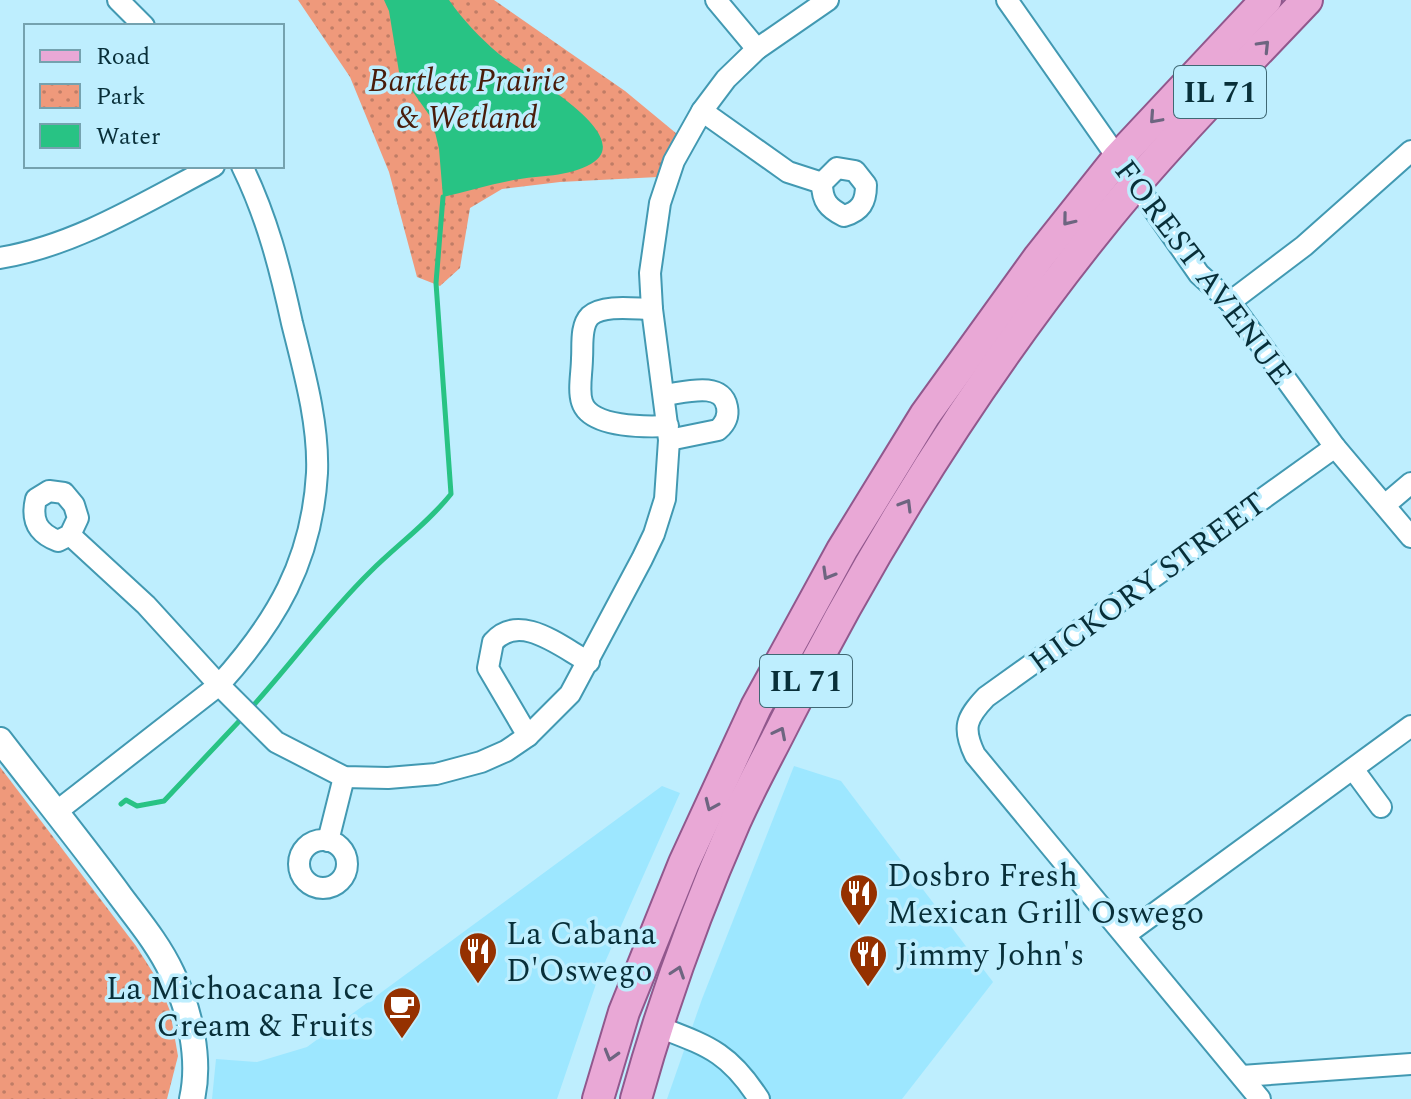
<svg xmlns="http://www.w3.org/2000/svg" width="1411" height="1099" viewBox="0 0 1411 1099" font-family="Spectral,serif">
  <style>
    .built { fill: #9de7ff }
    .park { fill: url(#park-dots) }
    .water { fill: #28c384 }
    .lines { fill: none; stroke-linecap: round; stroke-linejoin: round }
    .stream { stroke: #28c384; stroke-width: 5 }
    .minor-casing { stroke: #4299b2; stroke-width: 24 }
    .tertiary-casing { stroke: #4299b2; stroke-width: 28 }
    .primary-casing { stroke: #91588d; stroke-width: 34 }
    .minor { stroke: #fff; stroke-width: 20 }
    .tertiary { stroke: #fff; stroke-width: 24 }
    .primary { stroke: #e9a8d6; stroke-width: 30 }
    .oneway { stroke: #6d6580 }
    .labels { text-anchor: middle; stroke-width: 7; stroke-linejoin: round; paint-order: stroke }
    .shield { fill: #beeefe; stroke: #3f6874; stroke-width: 2 }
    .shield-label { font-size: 30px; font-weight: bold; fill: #082f39 }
    .park-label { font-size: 32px; font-style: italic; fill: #491c0b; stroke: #beeefe }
    .street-label { font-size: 32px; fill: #082f39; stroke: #beeefe }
    .poi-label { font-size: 32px; fill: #082f39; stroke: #beeefe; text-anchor: start }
  </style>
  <defs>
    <pattern id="park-dots" width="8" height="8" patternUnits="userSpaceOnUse" patternTransform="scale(2)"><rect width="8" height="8" fill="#ef997b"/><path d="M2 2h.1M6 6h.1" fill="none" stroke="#c07d66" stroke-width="1.8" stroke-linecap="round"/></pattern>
  </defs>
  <rect width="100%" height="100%" fill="#beeefe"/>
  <g class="built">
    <path d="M794 766 841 781 993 982 902 1099H667L702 999Z"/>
    <path d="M662 786 680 793 598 978 557 1099H212L216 1059 257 1062 307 1047Z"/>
  </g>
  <g class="park">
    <path d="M298 0H494L625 91 677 134 658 177 560 182 502 189 470 208 460 268 440 286 417 277 389 172 350 77Z"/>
    <path d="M0 767 136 946 157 979 170 1011 178 1056 167 1099H0Z"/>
  </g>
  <path class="water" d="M384 0H449C464 21 479 37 499 54 519 71 647 138 587 166 563 178 534 175 509 181 487 185 465 192 443 197L439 149 432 119 399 72 389 11Z"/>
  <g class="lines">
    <g class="stream">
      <path d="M251 708C292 663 327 614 370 572 397 545 427 524 451 494L436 283 443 197"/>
      <path d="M121 804 126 800 137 806 164 801 245 715"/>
    </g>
    <defs>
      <g id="minor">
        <path d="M118 0 144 26"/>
        <path d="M716 0 757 49"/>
        <path d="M1007 0 1199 274 1230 302 1335 447 1411 537"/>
        <path d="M702 111 788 172 822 183"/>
        <path d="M837 168 855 171 866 185C866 202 861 211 844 216 828 208 822 201 822 183Z"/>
        <path d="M0 258C77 245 145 202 214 166"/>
        <path d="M1230 302 1304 246 1411 151"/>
        <path d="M652 309C635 309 604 304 590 316 580 326 583 346 582 358 582 372 578 390 582 402 590 428 646 427 668 426"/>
        <path d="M664 395C683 393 722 380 727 407 729 417 725 424 718 430L669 440"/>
        <path d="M49 491 64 493 74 505 78 518 70 535 58 541C37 533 31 520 36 499Z"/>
        <path d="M1385 505 1411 483"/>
        <path d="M70 535 146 605 219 685 276 742 344 777 388 778 436 774 481 762 506 751 528 736 570 694 642 559 654 534 665 499 669 440 652 309 650 273 660 203 674 161 702 111 726 79 757 49 828 0"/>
        <path d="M528 736 488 668 493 642C520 611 562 648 589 662"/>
        <path d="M1353 769 1381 807"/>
        <path d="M56 812 219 685C276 622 312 561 317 473 319 424 304 371 292 323 280 268 267 217 242 166"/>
        <circle cx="323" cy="864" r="24"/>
        <path d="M328 841 344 777"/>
        <path d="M1125 935 1411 726"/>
        <path d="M659 1027C708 1046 729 1052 759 1099"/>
        <path d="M1242 1076 1411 1064"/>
        <path d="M1260 1099 975 755C962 728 966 718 986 697L1335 447"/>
      </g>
      <path id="tertiary" d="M0 740C40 792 82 844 121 897 139 921 159 945 172 973 190 1010 201 1059 192 1099"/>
      <g id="primary">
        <path d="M598 1099 624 1012 684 863 756 707 842 550 925 415 1039 257 1117 159 1266 0"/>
        <path d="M636 1099C662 1005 696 911 735 822 750 788 768 756 785 722 873 547 977 380 1100 227 1164 147 1237 74 1307 0"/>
      </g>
    </defs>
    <use href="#minor" class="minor-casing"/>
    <use href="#tertiary" class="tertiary-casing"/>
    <use href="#primary" class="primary-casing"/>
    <use href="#minor" class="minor"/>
    <use href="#tertiary" class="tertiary"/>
    <use href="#primary" class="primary"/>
  </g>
  <defs><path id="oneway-chevron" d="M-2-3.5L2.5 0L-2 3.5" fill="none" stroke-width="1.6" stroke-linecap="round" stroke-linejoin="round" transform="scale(2)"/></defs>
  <g class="oneway">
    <use href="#oneway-chevron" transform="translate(1264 46) rotate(-46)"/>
    <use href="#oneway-chevron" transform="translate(1155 118) rotate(132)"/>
    <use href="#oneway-chevron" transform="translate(1068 220) rotate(129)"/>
    <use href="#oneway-chevron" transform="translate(906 505) rotate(-59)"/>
    <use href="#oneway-chevron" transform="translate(828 574) rotate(120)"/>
    <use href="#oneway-chevron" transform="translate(780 733) rotate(-63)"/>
    <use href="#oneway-chevron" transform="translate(711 805) rotate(114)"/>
    <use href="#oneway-chevron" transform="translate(678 972) rotate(-71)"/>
    <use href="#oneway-chevron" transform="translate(611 1055) rotate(106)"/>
  </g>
  <defs>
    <symbol id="restaurant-pin" viewBox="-11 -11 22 30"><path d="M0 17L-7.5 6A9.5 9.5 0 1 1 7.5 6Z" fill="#953100" stroke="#beeefe"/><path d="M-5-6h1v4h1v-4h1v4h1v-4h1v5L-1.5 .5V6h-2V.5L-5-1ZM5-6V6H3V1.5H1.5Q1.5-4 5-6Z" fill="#fff"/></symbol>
    <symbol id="cafe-pin" viewBox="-11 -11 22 30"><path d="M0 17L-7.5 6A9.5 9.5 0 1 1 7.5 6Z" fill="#953100" stroke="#beeefe"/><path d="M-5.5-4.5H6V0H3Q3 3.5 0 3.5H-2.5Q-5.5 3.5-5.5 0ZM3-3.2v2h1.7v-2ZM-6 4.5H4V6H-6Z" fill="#fff"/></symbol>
  </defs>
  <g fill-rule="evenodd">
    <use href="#restaurant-pin" x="837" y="871" width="44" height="60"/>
    <use href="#restaurant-pin" x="456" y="929" width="44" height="60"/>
    <use href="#restaurant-pin" x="846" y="932" width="44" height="60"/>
    <use href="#cafe-pin" x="380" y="984" width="44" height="60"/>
  </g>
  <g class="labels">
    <g class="shield">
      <rect x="1174" y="66" width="92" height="52" rx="6"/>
      <rect x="760" y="655" width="92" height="52" rx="6"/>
    </g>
    <g class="shield-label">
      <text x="1220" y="102">IL 71</text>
      <text x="806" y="691">IL 71</text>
    </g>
    <g class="park-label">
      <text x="467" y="91">Bartlett Prairie<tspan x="467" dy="37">&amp; Wetland</tspan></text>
    </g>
    <g class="street-label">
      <text transform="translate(1204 272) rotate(53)" y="11">FOREST AVENUE</text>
      <text transform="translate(1147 582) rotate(-36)" y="11">HICKORY STREET</text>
    </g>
    <g class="poi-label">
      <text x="887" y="886">Dosbro Fresh<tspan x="887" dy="37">Mexican Grill Oswego</tspan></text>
      <text x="506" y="944">La Cabana<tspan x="506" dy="37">D'Oswego</tspan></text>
      <text x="896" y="965">Jimmy John's</text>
      <text x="374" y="999" text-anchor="end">La Michoacana Ice<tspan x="374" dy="37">Cream &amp; Fruits</tspan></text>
    </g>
  </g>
  <rect x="24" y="24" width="260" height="144" fill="#beeefe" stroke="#75a2af" stroke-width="2"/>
  <rect x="40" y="50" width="40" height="12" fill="#e9a8d6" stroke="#75a2af" stroke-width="2"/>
  <text x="96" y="64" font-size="24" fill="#082f39">Road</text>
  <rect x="40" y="84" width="40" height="24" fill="url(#park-dots)" stroke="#75a2af" stroke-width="2"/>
  <text x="96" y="104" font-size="24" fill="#082f39">Park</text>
  <rect x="40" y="124" width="40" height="24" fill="#28c384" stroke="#75a2af" stroke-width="2"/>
  <text x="96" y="144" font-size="24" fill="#082f39">Water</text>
</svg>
